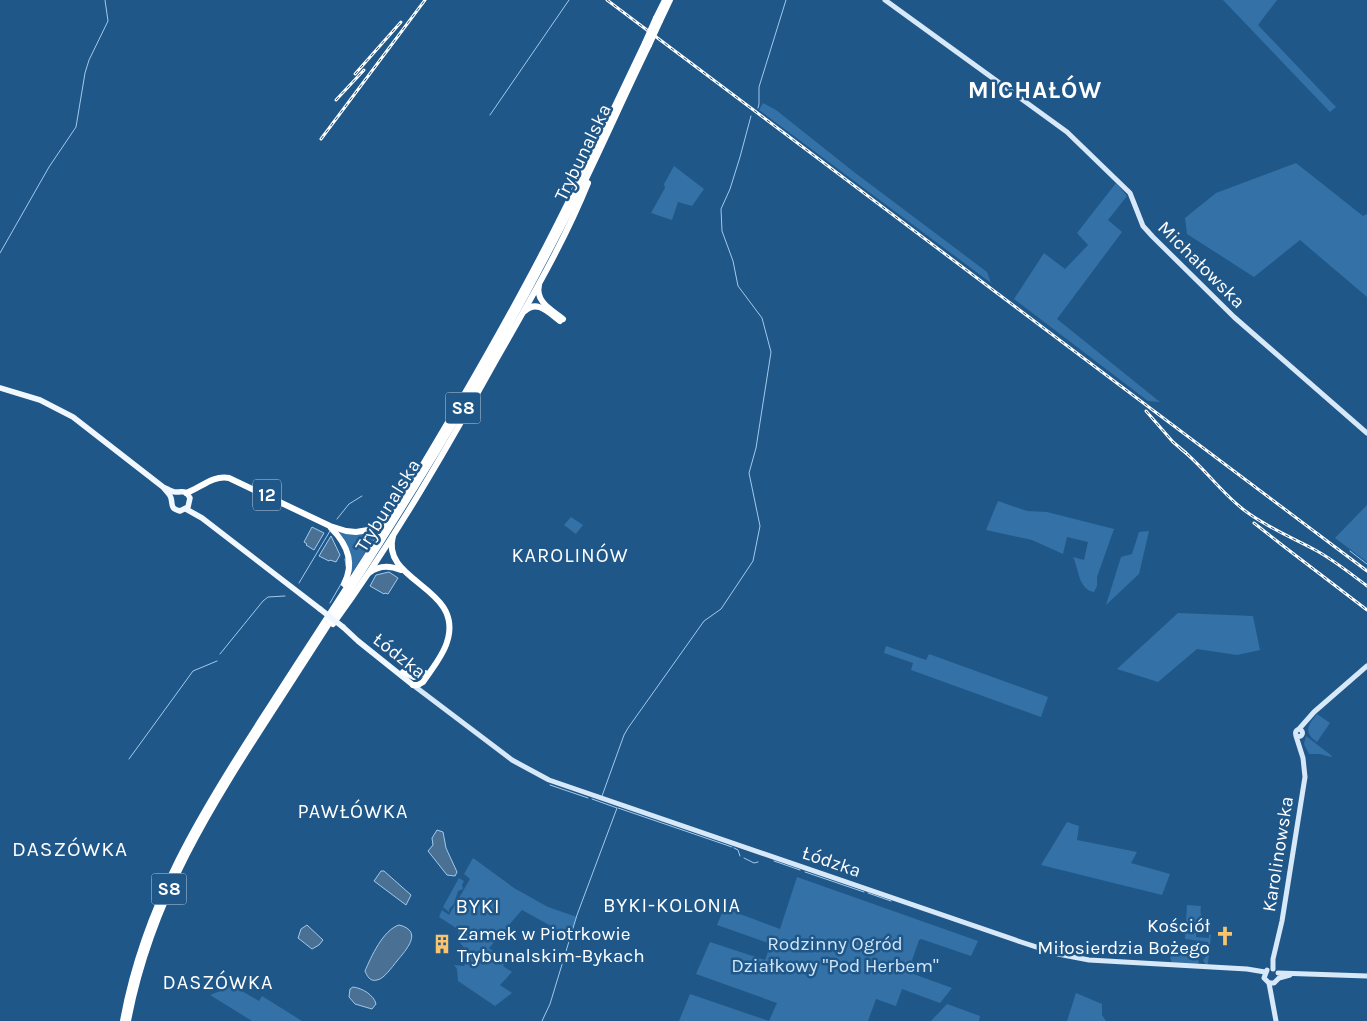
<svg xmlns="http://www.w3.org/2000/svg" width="1367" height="1021" viewBox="0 0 1367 1021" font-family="Karla,sans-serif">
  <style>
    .green { fill: #3471a6 }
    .water { fill: #4a7194; stroke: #a0caec }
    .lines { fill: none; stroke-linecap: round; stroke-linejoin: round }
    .stream { stroke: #a0caec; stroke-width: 1 }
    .secondary { stroke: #d7e8f8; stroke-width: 5 }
    .primary { stroke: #f0f7fe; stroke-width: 5.5 }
    .highway { stroke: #fff; stroke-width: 6 }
    .rail-casing { stroke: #fff; stroke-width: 3 }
    .rail { stroke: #205789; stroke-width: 1; stroke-dasharray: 4; stroke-linecap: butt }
    .primary-bridge { stroke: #f0f7fe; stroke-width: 5.5 }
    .highway-bridge { stroke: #fff; stroke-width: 6 }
    .labels { text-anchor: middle; stroke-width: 5; stroke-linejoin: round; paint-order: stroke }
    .shield { fill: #205789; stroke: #bccddc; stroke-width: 1 }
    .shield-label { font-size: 18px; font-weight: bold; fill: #fff }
    .street-label { font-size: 19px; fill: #fff; stroke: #205789 }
    .poi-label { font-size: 19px; fill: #fff; stroke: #205789; text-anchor: end }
    .park-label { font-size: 19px; fill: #d1e6f8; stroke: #205789 }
    .neighbourhood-label { font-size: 20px; letter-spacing: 1px; fill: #fff; stroke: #205789 }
    .quarter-label { font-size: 21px; letter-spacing: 1px; fill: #fff; stroke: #205789 }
    .district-label { font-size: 24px; font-weight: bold; letter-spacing: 1px; fill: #fff; stroke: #205789 }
  </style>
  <rect width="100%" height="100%" fill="#205789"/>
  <g class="green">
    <path d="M1223 0H1277L1258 25 1336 107 1330 112Z"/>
    <path d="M763 103 776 110 854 172 987 272 991 283 759 110Z"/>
    <path d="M1296 163 1363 216 1367 214V297L1300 240 1254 277 1187 234 1185 218 1216 193Z"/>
    <path d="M674 166 704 189 692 206 678 202 672 220 651 213 665 188 664 184Z"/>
    <path d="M1116 183 1127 196 1108 220 1122 232 1057 319 1160 402 1148 401 1014 299 1044 253 1065 269 1088 245 1077 233Z"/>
    <path d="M998 501 1027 511 1047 512 1114 529 1097 577V586L1094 592C1078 589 1079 569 1073 557L1084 560 1088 542 1067 537 1063 554 1032 540 986 530Z"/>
    <path d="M1367 505V562L1335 538Z"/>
    <path d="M571 517 583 525 576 534 564 525Z"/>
    <path d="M383 524 352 573H350C350 553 349 547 337 530L349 534Z"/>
    <path d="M1149 531 1139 574 1106 605 1121 557 1132 554 1139 532Z"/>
    <path d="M1178 613 1253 616 1260 650 1237 655 1197 649 1158 682 1117 669Z"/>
    <path d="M886 646 926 660 929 654 1048 697 1041 717 911 670 913 663 884 653Z"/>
    <path d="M1317 714 1330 723 1317 742C1303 732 1308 725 1317 714Z"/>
    <path d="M1306 736 1332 756 1331 757 1320 754H1309L1304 744Z"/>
    <path d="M1067 822 1079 826 1077 840 1137 852 1131 863 1170 874 1162 895 1041 865Z"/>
    <path d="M473 858 514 888 548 907 577 917 569 936 522 910 489 948 507 961 503 966 512 972 500 985 512 993 495 1006 458 981 457 969 454 965 464 966 470 955 457 939 459 930 439 917 442 910 449 915 470 879 464 874Z"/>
    <path d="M797 877 978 941 971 956 921 939 919 940 908 972 952 988 940 1003 902 989 896 1006 876 999 868 1021H679L690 994 769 1021 777 1003 696 974 710 942 765 960 771 944 717 925 724 908 780 929Z"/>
    <path d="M459 878 464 881 462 885 463 889 458 891 454 904 449 909V912L443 907Z"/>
    <path d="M1187 905 1201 906C1199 916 1203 919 1211 925L1210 932V925L1197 924 1196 937 1209 938V934L1211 935 1208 964H1205L1203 960 1207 955 1208 942 1185 939Z"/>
    <path d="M1174 953 1196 955 1199 962 1197 964 1172 963 1170 957Z"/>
    <path d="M233 986 259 1001 262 996 302 1021H252L210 995Z"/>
    <path d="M1076 993 1102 1004V1015L1106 1021H1067Z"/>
    <path d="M947 1004 980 1016 979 1021H931Z"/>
  </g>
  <g class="water">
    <path d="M312 527 324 533 314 550 306 545 307 544 304 542Z"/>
    <path d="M331 536 340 555 336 562 330 560 329 561 319 556Z"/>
    <path d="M389 572 398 578 388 594 385 593 384 594 370 586 376 575Z"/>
    <path d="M437 830 443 832 446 848 457 872 455 876 447 875 428 851 433 845 432 838Z"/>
    <path d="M381 871H384L411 895 406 905 374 881Z"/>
    <path d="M307 925 323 940 319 945 312 949 298 938 301 929Z"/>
    <path d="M399 925C424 931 406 950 397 961 392 967 384 979 377 980 370 982 367 976 365 971 371 957 383 930 399 925Z"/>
    <path d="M353 987C362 988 374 995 376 1004L372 1009 355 1004 349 997 350 989Z"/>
  </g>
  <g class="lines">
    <g class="stream">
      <path d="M758 108 759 104V87L786 0"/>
      <path d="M490 115 569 0"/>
      <path d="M0 253 49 167 76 127 85 73 89 60 108 21 105 0"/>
      <path d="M337 519 349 504 362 496"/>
      <path d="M1350 551 1367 564"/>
      <path d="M345 559 346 566"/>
      <path d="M299 583 330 531"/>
      <path d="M330 603 341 584"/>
      <path d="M220 654 263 601 268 597 285 596"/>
      <path d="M129 759 193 671 217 661"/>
      <path d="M550 785 588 798"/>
      <path d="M602 796 624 735 628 728 704 621 721 609 753 561 760 526 749 473 756 448 771 352 762 318 738 286 733 261 722 231 721 209 730 189 740 157 751 116"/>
      <path d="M618 808 732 847"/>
      <path d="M734 848 738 850 740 856"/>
      <path d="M744 858 754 863 758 862"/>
      <path d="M774 861 800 870"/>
      <path d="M805 872 864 892"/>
      <path d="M868 893 891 901"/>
      <path d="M542 1021 550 1004 577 915 617 808 592 799"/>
    </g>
    <g class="secondary">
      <path d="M885 0 1067 132 1130 193 1143 226 1153 237 1234 317 1367 433"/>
      <path d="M413 685 512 760 549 780 1021 942 1058 954 1089 960 1247 969 1265 972"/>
      <path d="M1299 729 1314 712 1367 666"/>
      <circle cx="1299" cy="733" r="3.5"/>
      <path d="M1273 969V959L1282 921 1305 777 1303 758 1296 736"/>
      <path d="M1267 970 1264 978 1269 983 1276 1021"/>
      <path d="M1278 973 1367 976"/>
      <path d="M1269 983H1274L1279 978 1290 975"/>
    </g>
    <g class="primary">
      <path d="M0 388 40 400 73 417 163 487C165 490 170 494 171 498 173 506 170 508 180 511L188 507 190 498C184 488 183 493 175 492 172 492 166 488 163 487"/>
      <path d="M186 509 202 518 320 609"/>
      <path d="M343 627 358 641 413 685"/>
    </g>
    <g class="highway">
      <path d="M656 18 665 0"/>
      <path d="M660 21 670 0"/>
      <path d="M539 285C535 302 552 310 563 319"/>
      <path d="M525 311C537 299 549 313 560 321"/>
      <path d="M186 493C201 488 212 475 229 478L330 526 346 531 356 532 368 530 378 525 390 514"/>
      <path d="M331 528C347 544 355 563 344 584"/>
      <path d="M393 536C380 582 465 587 447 642 443 656 431 670 423 682L418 685H413"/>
      <path d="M369 573C379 565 389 565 401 570"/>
      <path d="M333 624C392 543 443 455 492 367 526 307 562 247 588 183"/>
      <path d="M403 672 414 677 425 673"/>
      <path d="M123 1021C144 905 202 811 265 714 308 646 353 580 395 511 446 427 496 342 542 254 578 185 611 114 645 43"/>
      <path d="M128 1021C151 898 213 803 279 701 325 630 370 560 414 489 475 391 530 290 582 187 605 140 626 92 649 45"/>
    </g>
    <defs>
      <g id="rail">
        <path d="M607 0 1367 571"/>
        <path d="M355 74 401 22"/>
        <path d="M336 100 364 70"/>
        <path d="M321 139 425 0"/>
        <path d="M1146 411 1173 442 1186 453"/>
        <path d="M1181 449C1204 467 1220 492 1244 510 1266 527 1293 538 1317 551 1335 561 1351 574 1367 586"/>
        <path d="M1254 523 1282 545 1367 610"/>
      </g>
    </defs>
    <use href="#rail" class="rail-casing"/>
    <use href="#rail" class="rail"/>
    <path class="primary-bridge" d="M320 609 343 627"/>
    <g class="highway-bridge">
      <path d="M645 43 656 18"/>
      <path d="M649 45 660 21"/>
    </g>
  </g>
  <defs>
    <symbol id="church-bare" viewBox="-9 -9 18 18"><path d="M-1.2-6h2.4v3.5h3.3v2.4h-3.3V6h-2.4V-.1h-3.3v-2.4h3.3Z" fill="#f8c46d" stroke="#205789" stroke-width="2.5" paint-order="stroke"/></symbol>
    <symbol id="building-bare" viewBox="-9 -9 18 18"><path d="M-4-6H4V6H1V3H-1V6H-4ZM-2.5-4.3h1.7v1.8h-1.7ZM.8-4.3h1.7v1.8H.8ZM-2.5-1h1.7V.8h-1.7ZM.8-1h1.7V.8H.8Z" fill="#f8c46d" stroke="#205789" stroke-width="2.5" paint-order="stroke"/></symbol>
  </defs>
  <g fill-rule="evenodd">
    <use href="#church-bare" x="1211" y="922" width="28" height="28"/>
    <use href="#building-bare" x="428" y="930" width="28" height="28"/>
  </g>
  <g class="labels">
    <g class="shield">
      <rect x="445.5" y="392.5" width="35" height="31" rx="4"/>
      <rect x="253" y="479.5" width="28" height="31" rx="4"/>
      <rect x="151.5" y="873.5" width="35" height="31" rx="4"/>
    </g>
    <g class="shield-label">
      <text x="463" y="414">S8</text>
      <text x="267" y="501">12</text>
      <text x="169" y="895">S8</text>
    </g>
    <g class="street-label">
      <text transform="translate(582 152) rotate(-64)" y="7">Trybunalska</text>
      <text transform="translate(1202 264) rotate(45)" y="7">Michałowska</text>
      <text transform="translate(387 505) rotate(-58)" y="7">Trybunalska</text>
      <text transform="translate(400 655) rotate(38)" y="7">Łódzka</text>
      <text transform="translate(1277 854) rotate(-81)" y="7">Karolinowska</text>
      <text transform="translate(832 861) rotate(19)" y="7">Łódzka</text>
    </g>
    <g class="poi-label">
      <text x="1210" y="932">Kościół<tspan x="1210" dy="22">Miłosierdzia Bożego</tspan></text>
      <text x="457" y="940" text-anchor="start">Zamek w Piotrkowie<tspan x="457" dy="22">Trybunalskim-Bykach</tspan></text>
    </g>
    <g class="park-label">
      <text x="835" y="950">Rodzinny Ogród<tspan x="835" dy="22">Działkowy "Pod Herbem"</tspan></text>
    </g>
    <g class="neighbourhood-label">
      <text x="570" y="562">KAROLINÓW</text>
      <text x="353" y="818">PAWŁÓWKA</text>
      <text x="672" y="912">BYKI-KOLONIA</text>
      <text x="478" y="913">BYKI</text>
      <text x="218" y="989">DASZÓWKA</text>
    </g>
    <g class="quarter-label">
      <text x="70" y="856">DASZÓWKA</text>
    </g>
    <g class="district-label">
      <text x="1035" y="98">MICHAŁÓW</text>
    </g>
  </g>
</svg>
